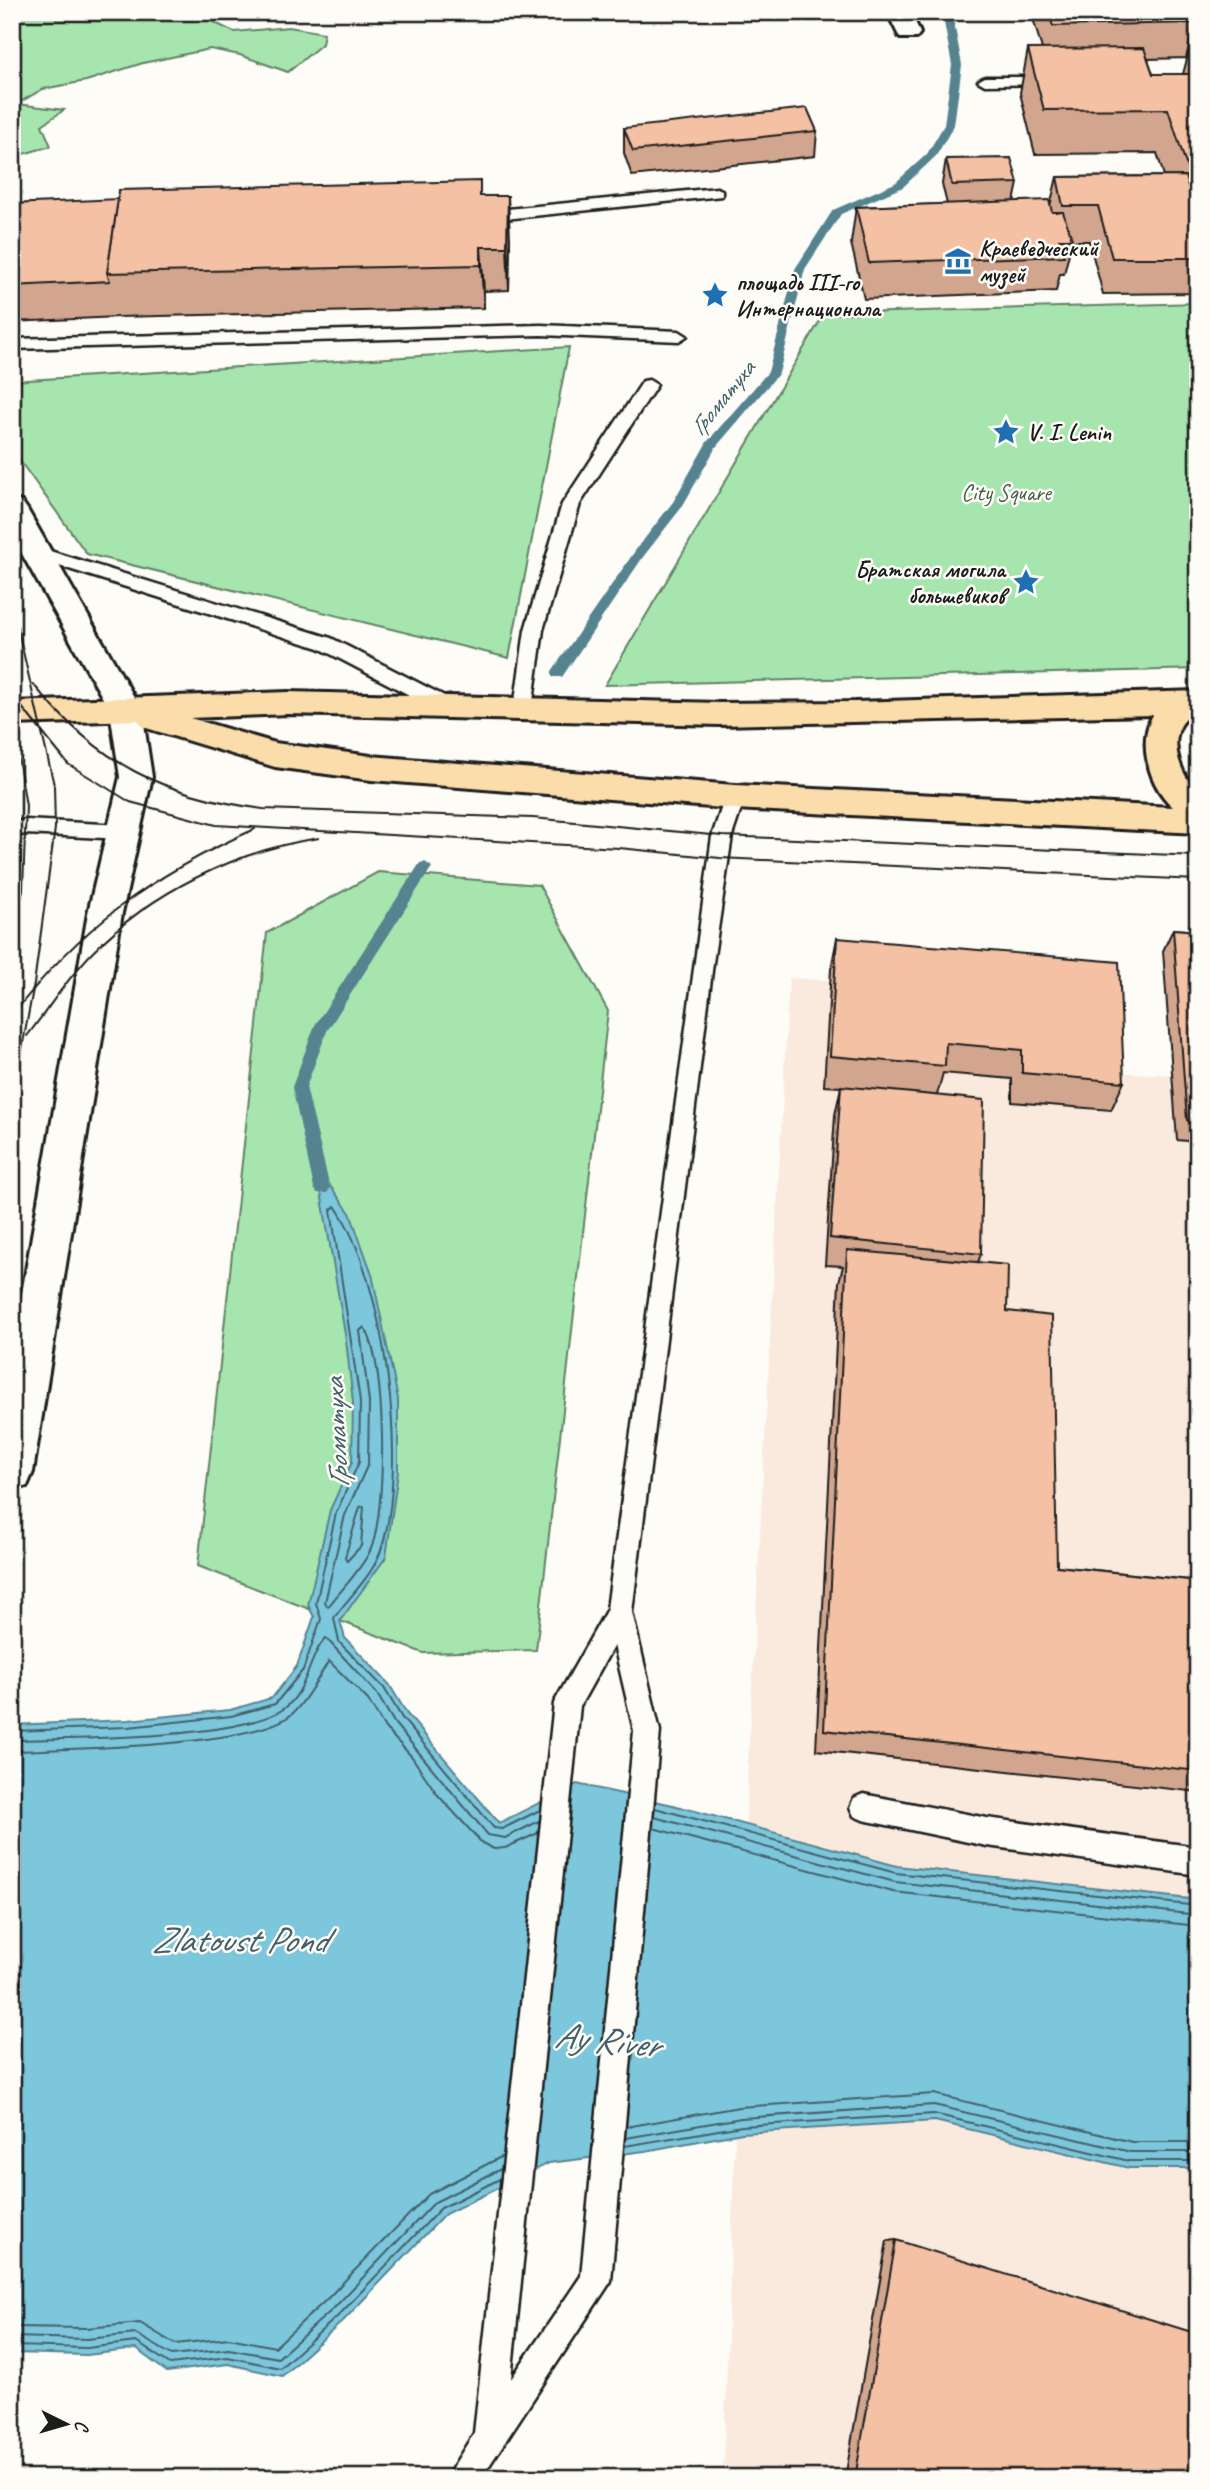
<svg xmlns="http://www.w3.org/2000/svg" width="1210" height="2490" viewBox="0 0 1210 2490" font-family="Caveat,sans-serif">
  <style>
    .built { fill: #faeade }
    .green { fill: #a6e6ae; stroke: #618165; stroke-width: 2 }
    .water { fill: #7dc7dd; stroke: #568390; stroke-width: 2 }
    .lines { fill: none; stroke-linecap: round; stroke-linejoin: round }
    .shore { stroke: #436069; stroke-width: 2 }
    .stream { fill: #568390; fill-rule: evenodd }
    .service-casing { stroke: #1c1c1c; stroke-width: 5 }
    .minor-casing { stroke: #1c1c1c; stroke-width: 6 }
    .secondary-casing { stroke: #1c1c1c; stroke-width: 6 }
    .primary-casing { stroke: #1c1c1c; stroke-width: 6 }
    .service { fill: #fdfcf7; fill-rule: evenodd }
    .minor { fill: #fdfcf7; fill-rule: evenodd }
    .secondary { fill: #fdfcf7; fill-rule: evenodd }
    .primary { fill: #faddab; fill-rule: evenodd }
    .tram { stroke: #1c1c1c; stroke-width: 2 }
    .wall { fill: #d2a68e; stroke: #1c1c1c; stroke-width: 2 }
    .shaded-wall { fill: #ab8774; stroke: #1c1c1c; stroke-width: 2 }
    .building { fill: #f4c1a5; stroke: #1c1c1c; stroke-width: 2 }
    .labels { text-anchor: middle; stroke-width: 5; stroke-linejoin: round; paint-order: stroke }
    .far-poi-label { font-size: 23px; font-weight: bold; fill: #1c1c1c; stroke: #fdfcf7; text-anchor: start }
    .far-park-label { font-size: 23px; fill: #455948; stroke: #fdfcf7 }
    .far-water-label { font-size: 24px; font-style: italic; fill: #436069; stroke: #fdfcf7 }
    .water-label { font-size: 30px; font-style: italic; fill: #436069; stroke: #fdfcf7 }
    .near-water-label { font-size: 37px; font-style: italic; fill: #436069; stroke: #fdfcf7 }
  </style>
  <rect width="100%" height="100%" fill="#fdfcf7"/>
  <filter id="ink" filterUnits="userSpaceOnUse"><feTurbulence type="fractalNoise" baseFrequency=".0143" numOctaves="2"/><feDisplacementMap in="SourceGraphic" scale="14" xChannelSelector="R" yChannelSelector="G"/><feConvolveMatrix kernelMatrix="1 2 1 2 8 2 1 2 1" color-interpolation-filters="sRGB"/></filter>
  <g filter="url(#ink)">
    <path class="built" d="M1163 950 1198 952V2478H723L748 1763 789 978 885 984 1102 1072 1178 1075Z"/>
    <g class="green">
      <path d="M12 12H211L213 22 234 32 289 27 324 33 322 44 288 72 240 55 210 49 143 63 86 81 43 89 17 104 64 110 42 125 51 146 16 156 12 155Z"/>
      <path d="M1198 303V669L605 685 824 314Z"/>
      <path d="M569 347 509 658 87 554 12 450V381Z"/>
      <path d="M378 872 539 885 608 1011 536 1650 423 1653 198 1566 267 933Z"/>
    </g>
    <path class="water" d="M317 1168 350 1213 372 1274 398 1399V1472L386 1557 340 1621 345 1638 389 1684 407 1714 499 1823 577 1784 673 1805 897 1866 1198 1900V2168H1129L935 2121 742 2133 645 2151 549 2163 445 2214 344 2320 282 2376 228 2364 167 2372 136 2349 87 2355 12 2353V1725L128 1720 230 1710 272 1698 297 1666 314 1617 308 1605 330 1510 352 1462 353 1402 346 1340Z"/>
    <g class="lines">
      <g class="shore">
        <path d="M364 1327C387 1357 387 1516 370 1551 361 1570 341 1590 328 1607L325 1602 345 1515 368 1464 369 1402 360 1331Z"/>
        <path d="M364 1506 361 1546 347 1561 345 1557 360 1507Z"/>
        <path d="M12 1731 128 1727 231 1716 275 1704 303 1670 321 1619 316 1603 336 1513 359 1462 360 1401 331 1210 335 1206C385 1277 410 1470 380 1553 371 1577 349 1597 334 1618L339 1642 384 1688 402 1718 494 1828 502 1829 540 1810"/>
        <path d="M12 1740C71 1739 236 1739 282 1710 308 1693 308 1656 326 1638L377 1694 395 1724 488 1835 505 1838 539 1821"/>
        <path d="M12 1751C68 1749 255 1747 292 1714 307 1700 318 1677 329 1661L368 1700 385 1728 412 1757 437 1794 482 1843 494 1849 505 1848 538 1833"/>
        <path d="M655 1808 896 1873 1198 1906"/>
        <path d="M654 1817 895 1882 1198 1915"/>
        <path d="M653 1828 893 1892 1198 1926"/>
        <path d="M626 2127 739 2107 934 2094 1132 2142H1198"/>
        <path d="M626 2138 741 2118 934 2105 1131 2152H1198"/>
        <path d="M625 2146 742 2126 934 2114 1129 2161H1198"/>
        <path d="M12 2327 87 2328 140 2323 175 2344 229 2338 275 2347 325 2301 429 2194 503 2156"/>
        <path d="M12 2337 87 2339 136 2334 172 2355 229 2349 278 2358 333 2309 435 2202 501 2169"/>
        <path d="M12 2346 87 2348 136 2342 170 2364 228 2357 280 2368 339 2315 441 2208 500 2179"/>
      </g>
      <g class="stream">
        <path d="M942 12H952L962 65 954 125 936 156 903 187 841 214 805 269 779 373 716 447 682 507 643 557 562 677H552V671L635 551 673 502 707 442 768 372 795 269 833 210 895 183 927 154 944 125 952 65Z"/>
        <path d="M425 862 432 867 327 1031 306 1087 330 1188 327 1193H317L314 1188 292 1087 315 1025 420 863Z"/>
      </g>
      <defs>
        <g id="service">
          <path d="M1149 12H1163L1165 19C1190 30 1198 37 1198 65L1191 61 1178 35 1154 24Z"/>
          <path d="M1051 77 1058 81 1056 84 985 85 978 81 985 77Z"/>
          <path d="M717 188 722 190V196L477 222 469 217 477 212Z"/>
          <path d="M541 325 679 331 687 336 679 341 541 335 12 349V339Z"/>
          <path d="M649 380 657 385 580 504 543 630 532 708 523 715 516 713 514 708 525 630 562 504 643 381Z"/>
          <path d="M37 547 331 638 452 700 454 705 452 710H438L319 648 31 557 28 553 31 549Z"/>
          <path d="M735 790 745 797 732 836 713 963 632 1612 660 1731 611 2281 481 2478H446L474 2433 554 1703 607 1609 712 836 725 797ZM614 1645 634 1731 581 2276 511 2379 580 1706Z"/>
          <path d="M25 820 123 825 130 827 133 832 130 837 123 839 25 834 12 837V823Z"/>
          <path d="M863 1794 987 1818 1198 1847V1875L987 1846 863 1820 854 1816 850 1807 854 1798Z"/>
        </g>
        <g id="minor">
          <path d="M887 12H911L920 33 916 38H900Z"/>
          <path d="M12 499 22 502 27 509 142 711 137 719 126 722 115 719 110 711 12 536Z"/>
        </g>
        <path id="secondary" d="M126 700 137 703 142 711 152 777 122 913 33 1472 27 1486 12 1491V1351L88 913 120 777 110 711 115 703Z"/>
        <path id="primary" d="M1198 691V713L1192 714C1188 717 1182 722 1180 727 1170 747 1182 778 1198 791V833L735 809 371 780 275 767 143 727 138 720 12 724V702L288 692 720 703 855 702ZM288 714 720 725 1153 715C1137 743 1149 786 1173 807L735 785 371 756 275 743 190 718Z"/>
      </defs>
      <use href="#service" class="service-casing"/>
      <use href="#minor" class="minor-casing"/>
      <use href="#secondary" class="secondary-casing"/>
      <use href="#primary" class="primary-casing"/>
      <use href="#service" class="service"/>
      <use href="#minor" class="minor"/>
      <use href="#secondary" class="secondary"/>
      <use href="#primary" class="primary"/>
      <g class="tram">
        <path d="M12 604 54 785 55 828 34 984 12 1102"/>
        <path d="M33 684C99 764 161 795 263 809L533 818 722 836 1198 856"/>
        <path d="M12 695 68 764 130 802 216 825 619 848 720 858 1198 880"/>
        <path d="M12 721 26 806 23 889 12 946"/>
        <path d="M12 1016C79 927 154 874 255 829"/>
        <path d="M27 1036C49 1008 68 977 93 952 151 892 238 850 319 838"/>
      </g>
    </g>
    <g class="wall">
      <path d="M1031 12H1191L1195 23 1186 58 1148 59 1153 74H1183L1190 48H1198V293L1103 294 1089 241H1072L1064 274H1060L1056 291 864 299 851 243 856 207 947 204 942 184 946 159 1018 183 1014 202 1050 206 1057 177 1164 176 1157 153 1035 154 1020 93 1028 49H1042Z"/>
      <path d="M624 128 817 131 815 156 632 176 624 153Z"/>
      <path d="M481 196 510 239 509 290 484 291V308L118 317 12 322V204Z"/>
      <path d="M1173 929 1198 931V1142L1177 1140 1163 951Z"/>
      <path d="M837 938 1124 1082 1111 1110 1012 1102V1079L943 1073 937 1095 981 1254 978 1262 1007 1311 1057 1566 1198 1581V1792L816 1750 839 1282 843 1266 825 1265 835 1115 841 1087 824 1086 831 969Z"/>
      <path d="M896 2240 1198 2478H845L887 2241Z"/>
    </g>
    <g class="shaded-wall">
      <path d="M508 196 510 239 509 290 507 247Z"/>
      <path d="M481 247 484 291V308L481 265Z"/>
    </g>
    <g class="building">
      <path d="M1048 12H1191L1195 23 1053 26Z"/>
      <path d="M1144 48 1153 74H1198V201L1168 109 1044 110 1028 49Z"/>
      <path d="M1190 48H1198V70Z"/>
      <path d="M807 108 817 131 633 151 624 128Z"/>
      <path d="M1011 158 1018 183 952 185 946 159Z"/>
      <path d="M1185 176 1198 218V258H1112L1098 206H1063L1057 177Z"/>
      <path d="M480 181V196H508L507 247H481V265L107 273 119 190Z"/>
      <path d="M118 199 107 273 110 281 12 286V204Z"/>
      <path d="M1049 200 1052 212H1063L1072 239H1059L1064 256 869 263 856 207Z"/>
      <path d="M1173 929 1198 931V1121L1187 1120Z"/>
      <path d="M837 938 1119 962 1124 1082 1022 1073V1050L946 1043 945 1066 830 1056Z"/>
      <path d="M841 1086 984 1100 981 1254 830 1238Z"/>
      <path d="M847 1250 1008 1265 1007 1311 1052 1316 1057 1566 1198 1581V1771L824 1730Z"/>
      <path d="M896 2240 1198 2334V2478H855Z"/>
    </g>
  </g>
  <defs>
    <symbol id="museum-bare" viewBox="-9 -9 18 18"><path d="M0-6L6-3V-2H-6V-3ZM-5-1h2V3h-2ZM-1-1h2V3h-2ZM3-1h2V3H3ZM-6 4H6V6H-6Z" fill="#1f6fb2" stroke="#fdfcf7" stroke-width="2.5" paint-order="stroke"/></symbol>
    <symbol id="sight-bare" viewBox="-9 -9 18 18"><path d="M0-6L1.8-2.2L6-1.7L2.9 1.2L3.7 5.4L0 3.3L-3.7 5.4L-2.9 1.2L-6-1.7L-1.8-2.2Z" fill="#1f6fb2" stroke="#fdfcf7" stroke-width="2.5" paint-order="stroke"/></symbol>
  </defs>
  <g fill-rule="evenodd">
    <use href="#museum-bare" x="939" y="242" width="38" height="38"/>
    <use href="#sight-bare" x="696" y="276" width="38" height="38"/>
    <use href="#sight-bare" x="987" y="413" width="38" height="38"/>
    <use href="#sight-bare" x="1007" y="563" width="38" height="38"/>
  </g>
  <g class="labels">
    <g class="far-poi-label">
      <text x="979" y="256">Краеведческий<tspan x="979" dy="26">музей</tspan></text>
      <text x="736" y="290">площадь III-го<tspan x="736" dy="26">Интернационала</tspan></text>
      <text x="1027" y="440">V. I. Lenin</text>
      <text x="1005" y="577" text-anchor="end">Братская могила<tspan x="1005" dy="26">большевиков</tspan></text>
    </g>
    <g class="far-park-label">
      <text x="1006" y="500">City Square</text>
    </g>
    <g class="far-water-label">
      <text transform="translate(722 398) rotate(-51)" y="8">Громатуха</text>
    </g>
    <g class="water-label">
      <text transform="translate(336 1433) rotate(-93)" y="10">Громатуха</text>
    </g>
    <g class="near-water-label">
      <text x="239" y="1952">Zlatoust Pond</text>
      <text transform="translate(607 2039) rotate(6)" y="13">Ay River</text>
    </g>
  </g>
  <rect width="1210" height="2490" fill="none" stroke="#fdfcf7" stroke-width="42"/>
  <rect x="21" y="21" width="1168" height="2448" fill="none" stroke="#1c1c1c" stroke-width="2.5" filter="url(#ink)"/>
  <g transform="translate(66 2424) rotate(95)" stroke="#fdfcf7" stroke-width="5" paint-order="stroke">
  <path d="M0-5L12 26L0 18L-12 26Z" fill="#1c1c1c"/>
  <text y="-10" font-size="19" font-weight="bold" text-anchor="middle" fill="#1c1c1c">С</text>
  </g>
</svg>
